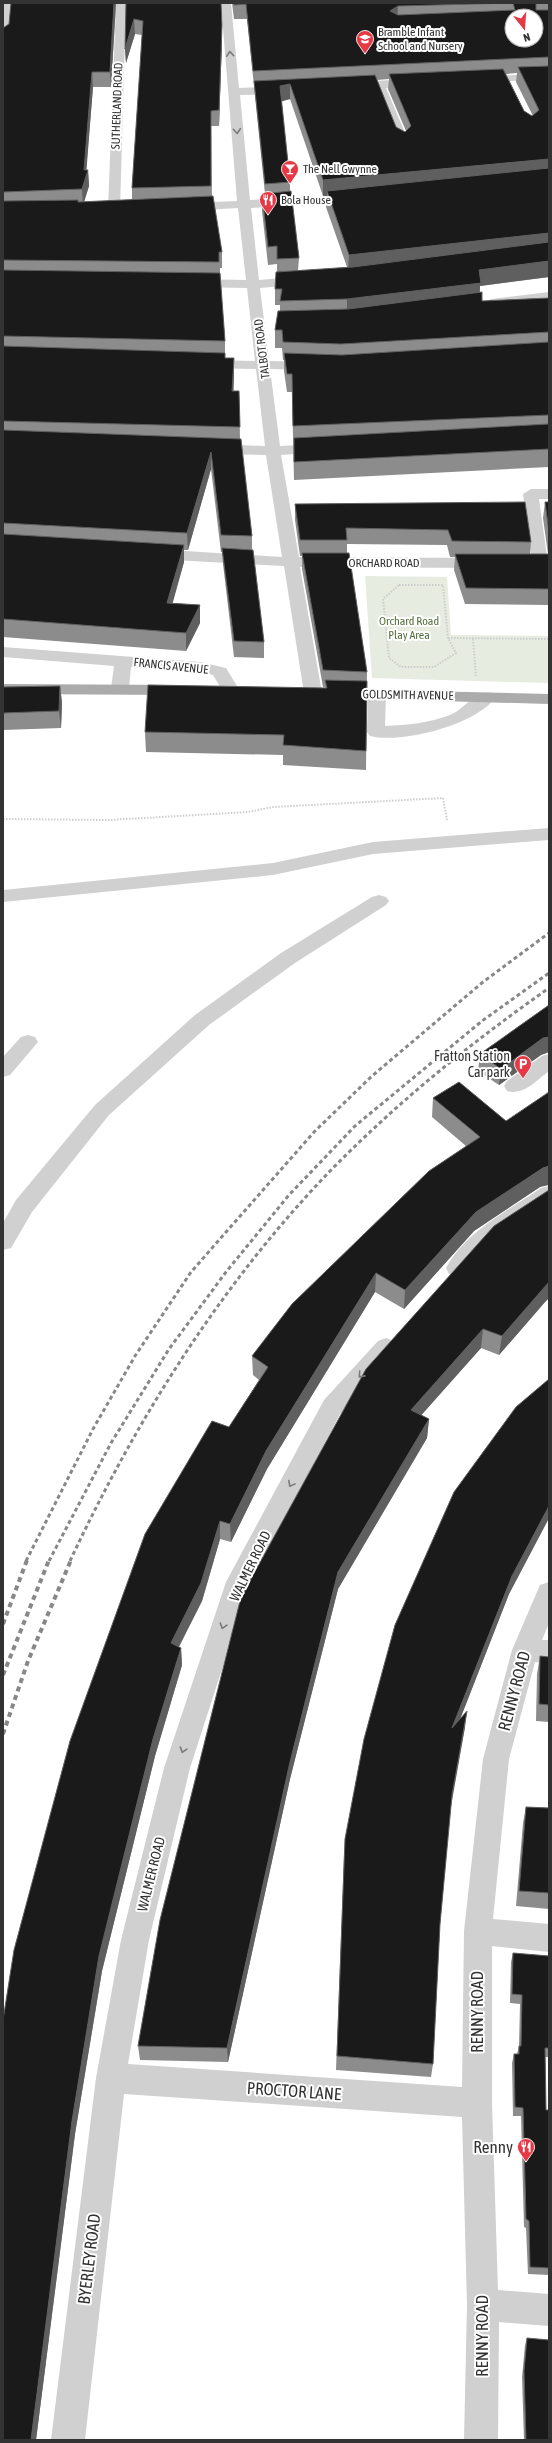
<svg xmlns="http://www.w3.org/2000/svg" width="552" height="2443" viewBox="0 0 552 2443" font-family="'Asap Condensed',sans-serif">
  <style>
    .green { fill: #e6ecdf }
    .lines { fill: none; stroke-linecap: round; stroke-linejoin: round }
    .path { stroke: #cdcdcd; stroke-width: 2; stroke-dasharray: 1.5 1.5; stroke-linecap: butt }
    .minor { fill: #d0d0d0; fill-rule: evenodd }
    .major { fill: #ababab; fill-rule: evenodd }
    .rail-far1 { stroke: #888; stroke-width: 3; stroke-dasharray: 4 3; stroke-linecap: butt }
    .rail { stroke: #888; stroke-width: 4; stroke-dasharray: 5 4; stroke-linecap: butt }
    .wall { fill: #8c8c8c; fill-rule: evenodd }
    .shaded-wall { fill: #5f5f5f }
    .building { fill: #1a1a1a; stroke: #5f5f5f; fill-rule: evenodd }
    .oneway { stroke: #7a7a7a }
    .labels { text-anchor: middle; stroke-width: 4; stroke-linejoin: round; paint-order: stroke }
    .far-poi-label { font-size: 12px; fill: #333; stroke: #fff; text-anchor: start }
    .far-street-label { font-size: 12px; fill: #333; stroke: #fff }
    .far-park-label { font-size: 12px; fill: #56703f; stroke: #fff }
    .poi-label { font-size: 14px; fill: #333; stroke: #fff; text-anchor: end }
    .street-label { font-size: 14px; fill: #333; stroke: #fff }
    .near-street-label { font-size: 17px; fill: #333; stroke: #fff }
    .near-poi-label { font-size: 17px; fill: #333; stroke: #fff; text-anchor: end }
  </style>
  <rect width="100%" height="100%" fill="#fff"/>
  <path class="green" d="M365 576 447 577 451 635 549 636V683L372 678Z"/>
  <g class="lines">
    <g class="path">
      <path d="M399 585H443L448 638 456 653 434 667H401L389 658 383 599Z"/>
      <path d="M448 638 549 639"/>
      <path d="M473 639 476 676"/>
      <path d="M3 819 109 820 248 812 273 807 443 798 447 820"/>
    </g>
    <g class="minor">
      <path d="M3 3H13L9 39 3 42Z"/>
      <path d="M116 3H126L120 209 114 213 108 209Z"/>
      <path d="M221 3H231L239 88 284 86 290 90 284 94 240 95 250 200 357 195 363 199 357 203 251 208 259 280 305 276 312 280 305 284 260 288 269 361 314 362 321 366 314 370 270 369 280 446 324 444 331 448 324 452 281 455 299 557 484 558 492 563 484 568 300 567 322 693 319 697H307L304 693 284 566 154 559 146 554 154 549 282 557 266 455 213 454 205 449 213 444 265 446 256 369 205 368 198 364 205 360 255 361 247 288 192 287 185 283 192 279 246 280 238 208 186 211 180 207 186 203 237 201Z"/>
      <path d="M549 73V79L478 83 472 80 478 77Z"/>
      <path d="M418 79 422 81 424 83 422 85 386 88 409 142 403 146 397 142 375 88 348 90 342 86 348 82Z"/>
      <path d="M549 292V300L491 307 484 303 491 299Z"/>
      <path d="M531 489H549V499H539L548 564 540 569 532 564 523 494Z"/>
      <path d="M3 647 200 662 226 668 240 691 237 695H225L213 675 200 672 131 667 129 688 126 692H114L111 688 114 666 3 657Z"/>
      <path d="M377 690 383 691 386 695 385 726C407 725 429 723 450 715 465 709 476 689 493 693L496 697C476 725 402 744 370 736L367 732 368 695 371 691Z"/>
      <path d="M549 828V840L373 854 273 875 3 902V890L273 863 373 842Z"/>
      <path d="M379 895 386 897 389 901 386 905 295 963 209 1025 109 1115 32 1212 11 1248 3 1250V1223L16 1200 95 1105 195 1015 281 953 372 897Z"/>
      <path d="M28 1035 35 1037 38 1042 10 1075 3 1077V1057L21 1037Z"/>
      <path d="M549 1054V1071C537 1080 523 1096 507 1091L504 1086 507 1081 542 1056Z"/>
      <path d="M549 1186V1205L491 1244 465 1274 457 1277 449 1274 446 1268C466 1231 508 1211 541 1188Z"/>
      <path d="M386 1338 394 1341 398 1347 394 1353 340 1414 247 1592 190 1768 149 1940 128 2064 462 2087 464 1931 483 1759 512 1650 540 1585 549 1582V1623L542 1640H549V1664L535 1662 509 1759 493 1919 549 1924V1952L492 1946V2103L498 2290 549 2294V2326L499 2322 498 2440H464L467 2305 462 2117 124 2094 85 2440H51L96 2078 121 1940 164 1768 226 1582 324 1400 378 1341Z"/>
    </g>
    <g class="major">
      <path d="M3 684 178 685 184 686 187 690 184 694 178 695 3 694Z"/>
      <path d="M338 689 549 694V704L332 698 329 694 332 690Z"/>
    </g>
    <g class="rail-far1">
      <path d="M26 1561 93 1429 135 1356 191 1272 314 1132 372 1076 483 982 549 933"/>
      <path d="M49 1561 111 1443 169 1349 226 1272 289 1195 355 1126 482 1021 549 973"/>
      <path d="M70 1561C137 1418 223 1281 333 1168 399 1101 472 1042 549 988"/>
    </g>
    <g class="rail">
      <path d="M3 1624 27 1560"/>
      <path d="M3 1675 49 1560"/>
      <path d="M3 1734 28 1661 71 1560"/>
    </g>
  </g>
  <g class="wall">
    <path d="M11 3H116L111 87H93L86 170H88L89 186 84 202 132 200V188L142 35 135 34 126 63 125 49 126 3 222 40 219 126H211L212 197 222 252V268H220V273L225 341V358L234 375 233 391H239L240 439 252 536V550L264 642V658L234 657 223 564 222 552H221L211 469 188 550H184V562L172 603 200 605V623L186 651 3 637V28L9 24Z"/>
    <path d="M232 3H549V277L480 286V293L482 301 549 298V467L294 480 292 392H287L284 371V360H283L282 348H275V330L280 311V305H275V289L277 272V264L268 265 262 211V194H265L255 96 254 86 247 19H234ZM517 73 516 82 533 116H532L524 111 506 74ZM389 79 388 89 406 131 405 132 396 127 377 80ZM290 99 323 196H327L326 207 347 267 298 271 299 258 290 191V182L281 101Z"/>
    <path d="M545 502H549V605L465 604 454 570 455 557H450L447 545 347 544V553L367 672 366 770 283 765V755L146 752 145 732 325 688V687H323L302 569V556H300L295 520V504L531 542 530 554H548L543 518Z"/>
    <path d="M60 686 62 703 61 728 3 730V687Z"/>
    <path d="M549 1005V1052L541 1055 499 1085 478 1071 480 1054Z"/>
    <path d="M433 1098 540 1187 474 1231 404 1309 375 1292 267 1469 231 1542 220 1539 202 1601 179 1647 181 1648 182 1665 155 1756 102 1971 75 2134 36 2440H3V2020L229 1427 259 1380 253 1375 252 1356 466 1146 432 1117Z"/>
    <path d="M549 1190V1298L545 1302 499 1355 481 1348 421 1415 429 1419 427 1438 338 1589 290 1779 228 2062 140 2060 138 2046 241 1597Z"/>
    <path d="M549 1379V1518L509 1594 460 1719 465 1727 451 1803 440 1924 433 2064 431 2077 336 2070 344 1855Z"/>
    <path d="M540 1656 549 1657V1722L536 1721 537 1674Z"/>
    <path d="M526 1807 549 1808V1909L516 1906 523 1823Z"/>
    <path d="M513 1953 549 1956V2057H545L546 2110H549V2275L528 2274 526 2228 524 2227 521 2116H513L512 2063 514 2054H517L519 2046 520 2004 510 2003 511 1962Z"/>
    <path d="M527 2338 549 2440H524L522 2377 525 2345Z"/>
  </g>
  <g class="shaded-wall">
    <path d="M114 3H116L111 87 110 72Z"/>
    <path d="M398 6 397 20 390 11Z"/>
    <path d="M134 19 135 34 126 63 125 49Z"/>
    <path d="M222 25V40L219 126V110Z"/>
    <path d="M92 72 93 87 86 176 88 170 89 186 83 205 82 189Z"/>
    <path d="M290 84V99L280 102V86Z"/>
    <path d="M549 159V174L327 191V196H323V180Z"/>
    <path d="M549 233V249L348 271 349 255Z"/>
    <path d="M549 261V277L480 286 479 299 347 316V299L479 270Z"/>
    <path d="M234 358V375L233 407 232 391Z"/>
    <path d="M211 452V469L188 550 187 533Z"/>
    <path d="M184 545V562L168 620 167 603Z"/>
    <path d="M200 605V623L186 651V633Z"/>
    <path d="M60 686 62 703 61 728 59 711Z"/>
    <path d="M549 1037V1052L541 1055 499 1085 501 1069 543 1038Z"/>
    <path d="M549 1166V1185L540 1187 474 1231 404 1309 405 1290 476 1212 543 1168Z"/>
    <path d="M376 1273 375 1292 267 1469 231 1542 230 1524 266 1451Z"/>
    <path d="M549 1282V1298L545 1302 499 1355 502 1336Z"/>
    <path d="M483 1329 481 1348 410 1428 411 1410Z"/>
    <path d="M429 1419 427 1438 338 1589 290 1779 228 2062 227 2048 290 1762 338 1572Z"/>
    <path d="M549 1506V1518L509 1594 450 1745 452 1728 512 1576Z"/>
    <path d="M220 1521V1539L202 1601 172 1660 171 1643Z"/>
    <path d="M181 1648 182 1665 155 1756 102 1971 75 2134 36 2440H31L72 2121 99 1956 153 1739Z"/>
    <path d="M467 1711 465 1727 450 1812 452 1795Z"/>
  </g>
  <g class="building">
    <path d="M11 3H114L110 72H92L84 170H88L82 189 3 192V28L9 24Z"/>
    <path d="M126 3H221L222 25 219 110 211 111V186L132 188 143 21 134 19 125 49Z"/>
    <path d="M234 3H512L398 6 390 11 398 15 515 10 513 3H536V10H549V57L253 71 246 4 234 5ZM512 16H536V40H512Z"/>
    <path d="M549 66V159L323 180 290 84 280 86 290 182 265 184 254 81 375 75 396 127 405 132 411 126 389 74 503 69 524 111 532 116 539 110 518 67Z"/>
    <path d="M549 168V233L349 255 327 191Z"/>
    <path d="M291 191 299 258 277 259V246L268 247 262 194Z"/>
    <path d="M213 196 222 252H219V262L3 260V201L78 200V202Z"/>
    <path d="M549 242V261L479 270 481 283 347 299 280 301 282 289H275L276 272 353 267Z"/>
    <path d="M3 270 220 273 225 341 3 336Z"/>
    <path d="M482 292V301L549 298V332L341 344 283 342 282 330H275L278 311 348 309Z"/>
    <path d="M549 342V415L293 426 292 374H287L284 353 342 355Z"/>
    <path d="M3 346 225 353V358H234L232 391H239L240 427 3 421Z"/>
    <path d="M549 424V449L294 462V438Z"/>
    <path d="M3 430 241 439 252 536 221 535 211 452 187 533 3 523Z"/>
    <path d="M525 502 531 542 452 541 448 530 346 528 347 540H300L295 504Z"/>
    <path d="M545 502H549V532Z"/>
    <path d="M3 534 184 545 167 603 200 605 186 633 3 619Z"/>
    <path d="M222 548 253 550 264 642 234 641Z"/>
    <path d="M302 553H349L367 672 323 670Z"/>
    <path d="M455 554H549V589L466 588Z"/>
    <path d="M325 680 367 681 366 751 283 745 284 735 145 732 148 685 327 688Z"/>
    <path d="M60 686 59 711 3 713V687Z"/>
    <path d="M549 1005V1037L543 1038 501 1069 480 1054Z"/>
    <path d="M459 1082 506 1121 549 1092V1166L543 1168 476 1212 405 1290 376 1273 266 1451 230 1524 220 1521 201 1583 171 1643 181 1648 153 1739 99 1956 72 2121 31 2440H3V2020L14 1950 70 1741 145 1534 212 1421 229 1427 268 1367 252 1356 292 1304 429 1171 480 1137 433 1098Z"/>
    <path d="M549 1190V1282L502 1336 483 1329 411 1410 429 1419 338 1572 290 1762 227 2048 138 2046 160 1920 241 1597 366 1369 494 1226Z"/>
    <path d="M549 1379V1506L512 1576 452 1728 467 1711 452 1795 440 1924 433 2064 337 2056 345 1839 364 1739 395 1625 454 1492 516 1407Z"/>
    <path d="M540 1656 549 1657V1705L539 1704Z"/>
    <path d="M526 1807 549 1808V1893L519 1891Z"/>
    <path d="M513 1953 549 1956V2048H545L546 2110H549V2268L530 2267 529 2221 526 2219 523 2108 515 2107 514 2054H519V2046H521L522 1995 512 1994Z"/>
    <path d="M527 2338 549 2340V2440H526L524 2371Z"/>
  </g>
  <defs><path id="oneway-chevron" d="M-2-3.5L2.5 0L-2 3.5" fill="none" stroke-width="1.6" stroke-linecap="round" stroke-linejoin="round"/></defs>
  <g class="oneway">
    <use href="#oneway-chevron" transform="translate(230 54) rotate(-94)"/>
    <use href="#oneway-chevron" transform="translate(237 131) rotate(85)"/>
    <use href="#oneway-chevron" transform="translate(361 1375) rotate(132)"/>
    <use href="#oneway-chevron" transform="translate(291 1484) rotate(118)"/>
    <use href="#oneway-chevron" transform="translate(223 1626) rotate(108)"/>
    <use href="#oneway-chevron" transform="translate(183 1750) rotate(108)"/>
  </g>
  <defs>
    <symbol id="school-pin" viewBox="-11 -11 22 30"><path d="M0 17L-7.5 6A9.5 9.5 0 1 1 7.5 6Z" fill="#e63946" stroke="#fff"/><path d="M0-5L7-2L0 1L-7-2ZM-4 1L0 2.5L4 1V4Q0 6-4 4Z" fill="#fff"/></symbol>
    <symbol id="bar-pin" viewBox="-11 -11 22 30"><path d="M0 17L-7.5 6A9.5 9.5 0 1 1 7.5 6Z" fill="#e63946" stroke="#fff"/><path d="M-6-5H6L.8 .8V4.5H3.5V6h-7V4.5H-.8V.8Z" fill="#fff"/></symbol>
    <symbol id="restaurant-pin" viewBox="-11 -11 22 30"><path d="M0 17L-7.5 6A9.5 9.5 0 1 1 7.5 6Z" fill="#e63946" stroke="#fff"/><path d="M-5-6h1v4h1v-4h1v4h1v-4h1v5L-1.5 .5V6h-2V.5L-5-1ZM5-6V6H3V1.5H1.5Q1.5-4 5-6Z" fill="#fff"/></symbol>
    <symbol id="parking-pin" viewBox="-11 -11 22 30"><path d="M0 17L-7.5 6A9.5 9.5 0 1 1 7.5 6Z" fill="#e63946" stroke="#fff"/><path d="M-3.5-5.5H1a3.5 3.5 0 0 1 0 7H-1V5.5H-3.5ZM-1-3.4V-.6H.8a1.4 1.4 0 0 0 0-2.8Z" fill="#fff"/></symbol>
  </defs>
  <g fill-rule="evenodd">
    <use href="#school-pin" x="355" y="29" width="20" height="27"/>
    <use href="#bar-pin" x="280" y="159" width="20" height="27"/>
    <use href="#restaurant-pin" x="258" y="190" width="20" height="27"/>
    <use href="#parking-pin" x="513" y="1054" width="20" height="27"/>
    <use href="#restaurant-pin" x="516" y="2137" width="20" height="27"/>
  </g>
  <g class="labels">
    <g class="far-poi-label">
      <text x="378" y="36">Bramble Infant<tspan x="378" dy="14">School and Nursery</tspan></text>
      <text x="303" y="173">The Nell Gwynne</text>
      <text x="281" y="204">Bola House</text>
    </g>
    <g class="far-street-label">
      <text transform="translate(117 106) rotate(-88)" y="4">SUTHERLAND ROAD</text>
      <text transform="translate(262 349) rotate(-97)" y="4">TALBOT ROAD</text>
      <text x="384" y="567">ORCHARD ROAD</text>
      <text transform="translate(171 666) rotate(6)" y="4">FRANCIS AVENUE</text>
      <text transform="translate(408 695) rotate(1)" y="4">GOLDSMITH AVENUE</text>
    </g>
    <g class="far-park-label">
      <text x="409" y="625">Orchard Road<tspan x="409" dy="14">Play Area</tspan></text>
    </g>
    <g class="poi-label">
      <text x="510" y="1061">Fratton Station<tspan x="510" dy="16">Car park</tspan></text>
    </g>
    <g class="street-label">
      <text transform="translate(250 1566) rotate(-64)" y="5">WALMER ROAD</text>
      <text transform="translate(151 1874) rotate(-76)" y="5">WALMER ROAD</text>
    </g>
    <g class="near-street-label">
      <text transform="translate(514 1691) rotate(-75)" y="6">RENNY ROAD</text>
      <text transform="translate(477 2012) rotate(-90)" y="6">RENNY ROAD</text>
      <text transform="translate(294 2091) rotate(4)" y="6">PROCTOR LANE</text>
      <text transform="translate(89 2259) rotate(-83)" y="6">BYERLEY ROAD</text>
      <text transform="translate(482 2336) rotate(-90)" y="6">RENNY ROAD</text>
    </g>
    <g class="near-poi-label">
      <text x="513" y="2153">Renny</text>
    </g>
  </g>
  <rect width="552" height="2443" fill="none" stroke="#333333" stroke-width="8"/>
  <g transform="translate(524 28) rotate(163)"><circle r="19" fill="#ffffff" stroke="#adadad"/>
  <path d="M0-3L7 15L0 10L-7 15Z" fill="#e63946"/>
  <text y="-6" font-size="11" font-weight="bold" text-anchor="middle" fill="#333333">N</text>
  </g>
</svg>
